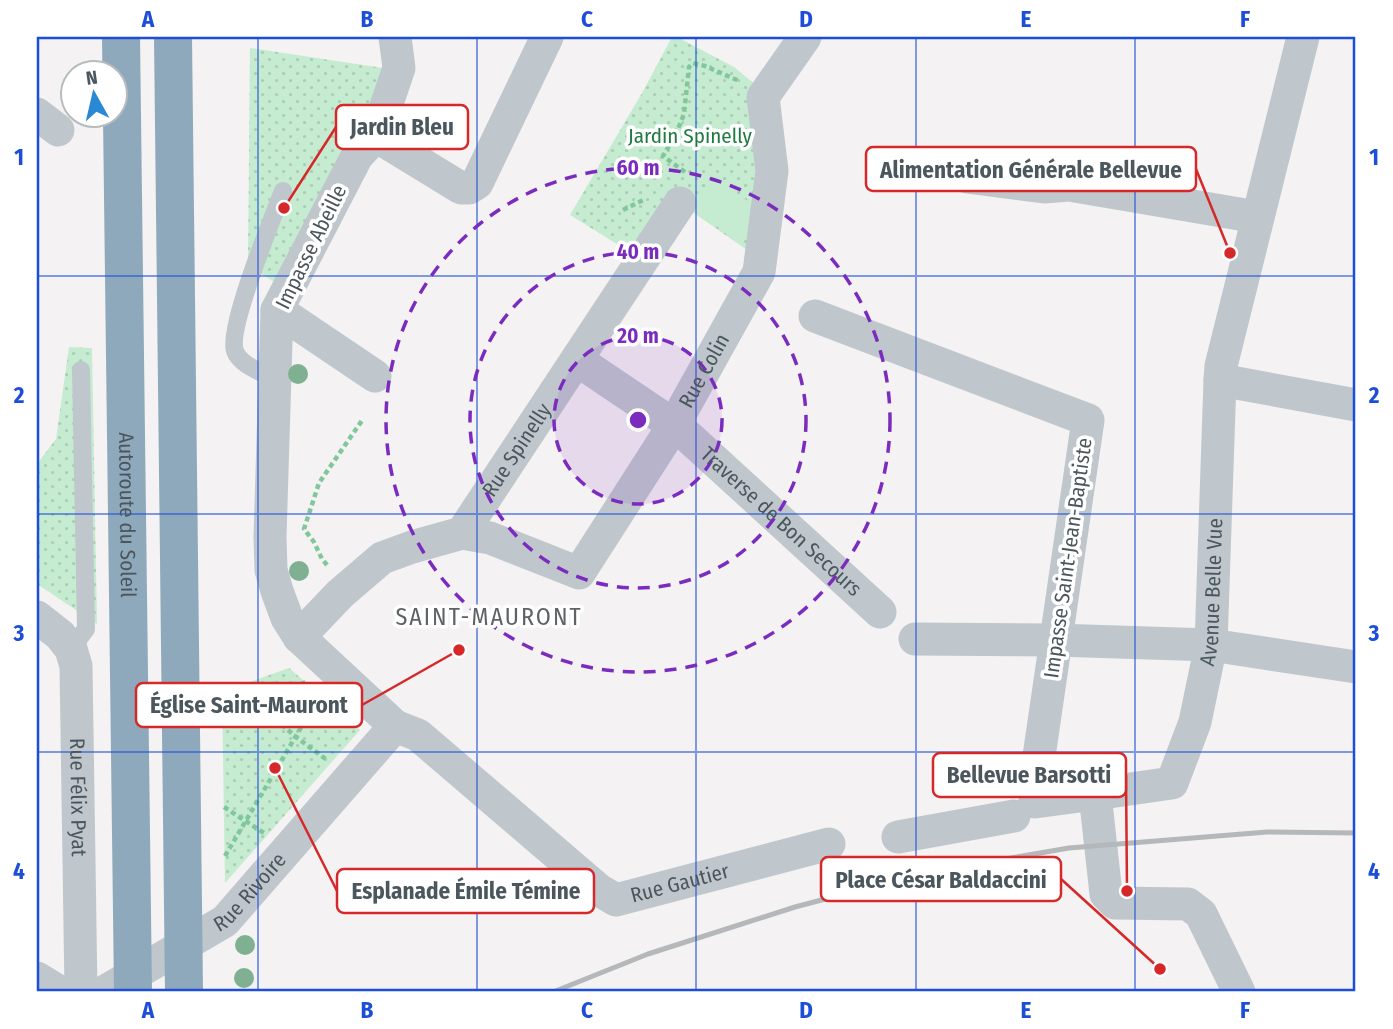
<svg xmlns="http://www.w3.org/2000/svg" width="1393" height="1029" viewBox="0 0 1393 1029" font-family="'Fira Sans Condensed',sans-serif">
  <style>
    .green { fill: url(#green-dots) }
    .pitch { fill: #c5ecd0 }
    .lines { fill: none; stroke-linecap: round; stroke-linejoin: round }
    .path { stroke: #80c89c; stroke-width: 4.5; stroke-dasharray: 5 3.5; stroke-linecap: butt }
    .lane { stroke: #bfc7cd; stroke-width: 18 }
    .street { stroke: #bfc7cd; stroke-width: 33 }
    .highway { stroke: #8ea9bb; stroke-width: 38 }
    .rail { stroke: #b4b8bb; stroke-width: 5 }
    .tree { fill: #7fb091 }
    .grid { fill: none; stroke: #1d4ed8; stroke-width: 2; stroke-opacity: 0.55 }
    .ring { fill: none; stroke: #7b2cbf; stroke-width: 3.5; stroke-dasharray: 12 9 }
    .labels { text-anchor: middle; stroke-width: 7; stroke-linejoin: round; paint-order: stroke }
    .park-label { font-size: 21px; fill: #207a42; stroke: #fff }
    .street-label { font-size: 21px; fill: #4b575d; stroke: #fff }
    .quarter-label { font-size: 24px; letter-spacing: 2px; fill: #5f6366; stroke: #fff }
    .centre { fill: #7b2cbf; stroke: #fff; stroke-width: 3.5 }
    .ring-label { font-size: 21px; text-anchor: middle; font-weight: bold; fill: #7b2cbf; stroke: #fff; stroke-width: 7; stroke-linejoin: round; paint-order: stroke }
    .leader { fill: none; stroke: #d62828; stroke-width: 2.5 }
    .callout-dot { fill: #d62828; stroke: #fff; stroke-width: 2.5 }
    .callout { fill: #fff; stroke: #d62828; stroke-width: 2.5 }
    .callout-label { font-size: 23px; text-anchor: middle; font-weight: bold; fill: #4b575d }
    .neatline { fill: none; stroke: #1d4ed8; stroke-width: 2.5 }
    .grid-label { font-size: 23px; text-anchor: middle; font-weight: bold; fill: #1d4ed8 }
  </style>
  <defs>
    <pattern id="green-dots" width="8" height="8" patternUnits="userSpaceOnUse" patternTransform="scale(1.75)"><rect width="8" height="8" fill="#c5ecd0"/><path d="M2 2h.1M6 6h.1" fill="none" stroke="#abccb5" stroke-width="1.8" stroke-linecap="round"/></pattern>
  </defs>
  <rect width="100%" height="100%" fill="#f4f2f2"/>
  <g class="green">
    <path d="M672 37H677L734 67 762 90 757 257 671 197 633 254 570 215 642 93Z"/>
    <path d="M250 48 383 68 371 119 278 284 248 266Z"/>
    <path d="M69 347 92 348 97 624 37 584V464L56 439Z"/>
    <path d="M289 668 360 730 225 883 222 692Z"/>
  </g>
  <path class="pitch" d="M715 179 761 210 740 241 693 211Z"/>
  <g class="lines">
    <g class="path">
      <path d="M685 172 663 156 676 134 684 114 689 67 693 63 705 66 739 81"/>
      <path d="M623 210 645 199"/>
      <path d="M327 565 322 559 314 542 304 529 319 483 363 419"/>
      <path d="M256 702 296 737 327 760"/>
      <path d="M222 716 306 682"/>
      <path d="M224 807 264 833"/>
      <path d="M225 856 319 697"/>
    </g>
    <g class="lane">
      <path d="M274 379C262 372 240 365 235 351 227 329 273 217 283 191"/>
      <path d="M71 649 86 629 81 370"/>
    </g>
    <g class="street">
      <path id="s1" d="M547 37 477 183 469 188H461L376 136 357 156 277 310 270 537 271 570 277 591 287 618 299 637 395 726 418 735 599 890 616 900 829 844"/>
      <path d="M37 114 58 130"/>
      <path d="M376 136 399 68 395 37"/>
      <path d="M967 177 1044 187 1069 185 1257 217"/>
      <path d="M277 310 375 376"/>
      <path d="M815 316 1088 420 1036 777 1035 802 1095 794"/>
      <path id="s2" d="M577 360 681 430 880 612"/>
      <path d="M1220 380 1356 405"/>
      <path id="s3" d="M462 533 490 538 579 573 674 425 759 272 772 171 763 97 805 37"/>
      <path id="s4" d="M37 617 60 635 71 649 76 666 81 992"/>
      <path id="s5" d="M299 637 340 594 382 558 412 547 462 533 680 203"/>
      <path d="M915 639 1055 640 1211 645 1356 667"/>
      <path d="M898 837 1014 816"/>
      <path d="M37 978 60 992"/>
      <path id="s6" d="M104 992 225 921 395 726"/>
      <path id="s7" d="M1239 992 1201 914 1188 904 1115 903 1106 894 1095 794 1172 783 1195 722 1211 645 1220 380 1221 366 1303 37"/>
    </g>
    <g class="highway">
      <path id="s8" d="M121 37 133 992"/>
      <path d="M173 37 184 992"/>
    </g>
    <path class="rail" d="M553 992 648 954 795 907 924 873 1069 848 1267 832 1356 833"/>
  </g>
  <g class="tree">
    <circle cx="298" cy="374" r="10"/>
    <circle cx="299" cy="571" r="10"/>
    <circle cx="245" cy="945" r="10"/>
    <circle cx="244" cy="978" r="10"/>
  </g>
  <path class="grid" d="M258 37V992M477 37V992M696 37V992M916 37V992M1135 37V992M37 276H1356M37 514H1356M37 752H1356"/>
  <circle cx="638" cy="420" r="84" fill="#7b2cbf" fill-opacity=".12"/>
  <g class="ring">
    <circle cx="638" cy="420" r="84"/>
    <circle cx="638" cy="420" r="168"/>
    <circle cx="638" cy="420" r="252"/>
  </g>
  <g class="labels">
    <g class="park-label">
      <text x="690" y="143">Jardin Spinelly</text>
    </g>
    <g class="street-label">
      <text transform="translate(311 247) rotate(-64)" y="7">Impasse Abeille</text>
      <text dy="7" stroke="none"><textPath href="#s3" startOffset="362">Rue Colin</textPath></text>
      <text dy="7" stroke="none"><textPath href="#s5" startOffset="298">Rue Spinelly</textPath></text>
      <text dy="7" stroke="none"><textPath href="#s8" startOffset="478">Autoroute du Soleil</textPath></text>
      <text dy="7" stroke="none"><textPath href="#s2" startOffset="261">Traverse de Bon Secours</textPath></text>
      <text transform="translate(1068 558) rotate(-82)" y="7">Impasse Saint-Jean-Baptiste</text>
      <text dy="7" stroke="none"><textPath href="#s7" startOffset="564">Avenue Belle Vue</textPath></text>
      <text dy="7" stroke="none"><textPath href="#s4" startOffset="196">Rue Félix Pyat</textPath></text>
      <text dy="7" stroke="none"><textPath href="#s1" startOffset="1293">Rue Gautier</textPath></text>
      <text dy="7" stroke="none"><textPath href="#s6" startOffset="178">Rue Rivoire</textPath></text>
    </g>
    <g class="quarter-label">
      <text x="489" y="625">SAINT-MAURONT</text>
    </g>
  </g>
  <circle cx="638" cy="420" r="10" class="centre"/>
  <g class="ring-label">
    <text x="638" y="175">60 m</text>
    <text x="638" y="259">40 m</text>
    <text x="638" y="343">20 m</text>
  </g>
  <path class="leader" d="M284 208L336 127M1230 253L1196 169M459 650L362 705M1127 891L1126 775M1160 969L1061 879M275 768L337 891"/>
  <g class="callout-dot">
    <circle cx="284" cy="208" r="7"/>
    <circle cx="1230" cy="253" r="7"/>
    <circle cx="459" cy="650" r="7"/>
    <circle cx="1127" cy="891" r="7"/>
    <circle cx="1160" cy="969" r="7"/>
    <circle cx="275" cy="768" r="7"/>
  </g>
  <g class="callout">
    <rect x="336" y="105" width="132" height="44" rx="7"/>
    <rect x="866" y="147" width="330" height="44" rx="7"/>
    <rect x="136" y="683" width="226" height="44" rx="7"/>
    <rect x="933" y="753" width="193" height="44" rx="7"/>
    <rect x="821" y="857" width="240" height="44" rx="7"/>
    <rect x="337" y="869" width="257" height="44" rx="7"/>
  </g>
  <g class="callout-label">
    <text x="402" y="135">Jardin Bleu</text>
    <text x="1031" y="178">Alimentation Générale Bellevue</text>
    <text x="249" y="713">Église Saint-Mauront</text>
    <text x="1029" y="783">Bellevue Barsotti</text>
    <text x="941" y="888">Place César Baldaccini</text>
    <text x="466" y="899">Esplanade Émile Témine</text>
  </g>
  <rect width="1393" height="1029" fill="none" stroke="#ffffff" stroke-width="77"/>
  <g transform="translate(94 94) rotate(352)"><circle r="33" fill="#ffffff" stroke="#b7bcbe" stroke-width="2"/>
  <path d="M0-5L12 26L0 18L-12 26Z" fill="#2a89d5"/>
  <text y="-10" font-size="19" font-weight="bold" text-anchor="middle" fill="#4b575d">N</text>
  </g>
  <rect x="38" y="38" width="1316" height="952" class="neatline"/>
  <g class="grid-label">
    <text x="148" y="27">A</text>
    <text x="367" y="27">B</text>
    <text x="587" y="27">C</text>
    <text x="806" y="27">D</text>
    <text x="1026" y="27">E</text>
    <text x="1245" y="27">F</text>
    <text x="19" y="165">1</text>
    <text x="1374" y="165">1</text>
    <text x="19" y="403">2</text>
    <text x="1374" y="403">2</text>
    <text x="19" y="641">3</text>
    <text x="1374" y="641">3</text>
    <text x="19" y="879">4</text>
    <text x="1374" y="879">4</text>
    <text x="148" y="1018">A</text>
    <text x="367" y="1018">B</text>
    <text x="587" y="1018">C</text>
    <text x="806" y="1018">D</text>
    <text x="1026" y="1018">E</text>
    <text x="1245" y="1018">F</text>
  </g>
</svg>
